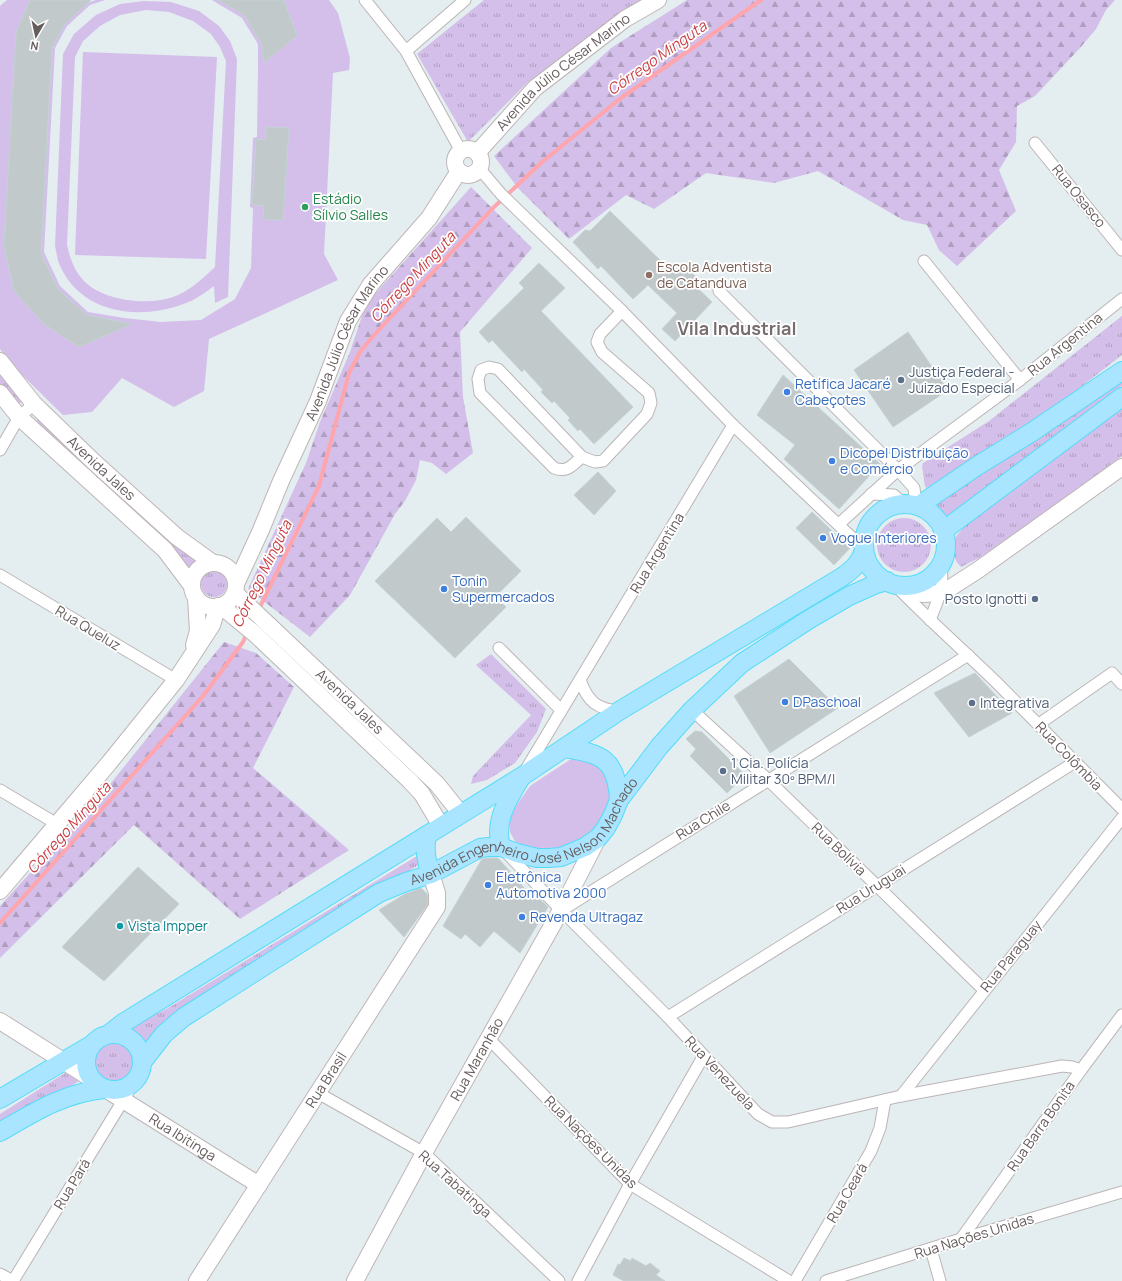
<svg xmlns="http://www.w3.org/2000/svg" width="1122" height="1281" viewBox="0 0 1122 1281" font-family="Manrope,sans-serif">
  <style>
    .grass { fill: url(#grass-tufts) }
    .forest { fill: url(#forest-firs) }
    .park { fill: #d3bfe9; fill-rule: evenodd }
    .lines { fill: none; stroke-linecap: round; stroke-linejoin: round }
    .stream { stroke: #ffa5ae; stroke-width: 4 }
    .building { fill: #c1c9cb; stroke: #c2d2d5 }
    .street-casing { stroke: #bcb5b5; stroke-width: 13 }
    .secondary-casing { stroke: #bfb6b6; stroke-width: 18 }
    .primary-casing { stroke: #53dcfa; stroke-width: 20 }
    .street { stroke: #fff; stroke-width: 11 }
    .secondary { stroke: #fff; stroke-width: 16 }
    .primary { stroke: #aae5ff; stroke-width: 18 }
    .leisure-dot { fill: #2e9e5b; stroke: #fff; stroke-width: 1.5 }
    .education-dot { fill: #8d6e63; stroke: #fff; stroke-width: 1.5 }
    .service-dot { fill: #5c6f8a; stroke: #fff; stroke-width: 1.5 }
    .shop-dot { fill: #3f7fe0; stroke: #fff; stroke-width: 1.5 }
    .culture-dot { fill: #0f9aa8; stroke: #fff; stroke-width: 1.5 }
    .labels { text-anchor: middle; stroke-width: 3.5; stroke-linejoin: round; paint-order: stroke }
    .street-label { font-size: 14px; fill: #665c5c; stroke: #fff }
    .leisure-label { font-size: 14px; fill: #27864d; stroke: #fff; text-anchor: start }
    .education-label { font-size: 14px; fill: #785e54; stroke: #fff; text-anchor: start }
    .service-label { font-size: 14px; fill: #4e5e75; stroke: #fff; text-anchor: start }
    .shop-label { font-size: 14px; fill: #366cbe; stroke: #fff; text-anchor: start }
    .culture-label { font-size: 14px; fill: #0d838f; stroke: #fff; text-anchor: start }
    .water-label { font-size: 15px; font-style: italic; fill: #cb3f42; stroke: #fff }
    .district-label { font-size: 18px; font-weight: bold; fill: #786d6e; stroke: #fff }
  </style>
  <defs>
    <pattern id="grass-tufts" width="24" height="20" patternUnits="userSpaceOnUse"><rect width="24" height="20" fill="#d3bfe9"/><path d="M3 7l-1-3M5 7V3M7 7l1-3M15 17l-1-3M17 17v-4M19 17l1-3" fill="none" stroke="#af9ec0"/></pattern>
    <pattern id="forest-firs" width="22" height="20" patternUnits="userSpaceOnUse"><rect width="22" height="20" fill="#d3bfe9"/><path d="M5 1l3.5 6h-7zM16 11l3.5 6h-7z" fill="#af9ec0"/></pattern>
  </defs>
  <rect width="100%" height="100%" fill="#e4edf0"/>
  <g class="grass">
    <path d="M484 0H645L528 82 468 142 417 54Z"/>
    <path d="M1122 316V355L1077 390 1005 440 930 489 925 487 922 466 923 463 989 421Z"/>
    <path d="M0 375 22 399 23 401 21 403 15 402 0 384Z"/>
    <path d="M1122 377V386L947 519 934 500Z"/>
    <path d="M1122 406V456L1046 512 979 558 961 567C940 544 962 529 979 514Z"/>
    <path d="M38 418 200 561 188 572 163 537 40 425 37 421Z"/>
    <circle cx="904" cy="545" r="27"/>
    <circle cx="214" cy="584" r="13"/>
    <path d="M491 654 546 709 537 732 515 763 487 780 471 784 473 776 531 715 476 665Z"/>
    <path d="M417 856 420 864 174 1020 149 1047 129 1028 168 1008Z"/>
    <circle cx="114" cy="1063" r="23"/>
    <path d="M65 1073 79 1081 0 1131V1114Z"/>
  </g>
  <g class="forest">
    <path d="M687 0H1115L1106 10 1096 29 1080 48 1035 96 1017 106 1016 142 999 170 1016 211 957 266 939 250 927 225 903 220 818 171 774 183 706 173 654 209 626 195 569 239 517 187 494 156 611 48Z"/>
    <path d="M471 187 532 248 460 332 463 397 473 453 446 474 432 463 420 460 416 480 405 501 395 514 350 595 310 637 248 589 306 463 320 422 350 352 366 304Z"/>
    <path d="M224 642 256 653 294 687 253 768 349 850 240 919 134 825 0 958V906L103 793Z"/>
  </g>
  <g class="park">
    <path d="M7 0H30L16 33 4 246 14 291 44 324 79 347 122 328 123 322 87 315 58 289 41 253 52 48 64 25 87 3 96 0H105L90 5 67 26 55 48 44 252 60 286 88 312 124 318 161 322 201 320 235 299 251 268 253 208 250 207 253 138 257 137 258 69V44L242 18 212 0H218L244 15 261 43 264 62 297 36 284 0H329L338 13 350 58 349 70 333 73 324 254 338 280 209 339 204 391 174 407 122 378 92 412 63 415 9 362 0 349V6ZM266 127 289 128 283 220 263 219 264 206 252 205 256 140H266Z"/>
    <path d="M144 1 171 2 199 11 219 26 230 41 237 59 228 297 215 303 214 286C207 291 199 297 191 301 143 322 79 316 58 261 57 256 56 250 55 246L63 54 74 34 96 15 120 4ZM146 10 169 12 193 21 211 34 220 47 226 61 215 267C202 279 190 291 173 297 148 306 102 301 83 280 74 270 70 258 67 245L75 57 83 41 100 26 120 15Z"/>
    <path d="M83 52 217 57 206 259 75 255Z"/>
    <path d="M587 757 600 763 614 785 609 818 566 852 528 850 516 843 510 832V823L512 814 518 803 530 786 571 759Z"/>
  </g>
  <g class="lines">
    <g class="stream">
      <path d="M258 611 319 486 349 373 360 352 374 335 493 208 542 162 621 98 761 0"/>
      <path d="M0 923 203 696 243 642 247 633"/>
    </g>
  </g>
  <g class="building">
    <path d="M30 0H91L64 25 52 48 41 253 58 289 87 315 132 324 79 347 44 324 14 291 4 246 16 33Z"/>
    <path d="M218 0H284L297 36 264 62 261 43 244 15Z"/>
    <path d="M266 127 289 128 283 220 263 219 264 206 252 205 256 139 266 140Z"/>
    <path d="M610 211 673 273 682 263 696 277 691 282 712 302 675 341 662 329 677 313 648 285 633 299 601 266 598 269 573 242 585 230 590 231Z"/>
    <path d="M539 263 565 288 541 311 633 407 594 444 580 429 578 431 568 420 570 418 554 401 552 403 541 392 543 390 524 369 522 372 492 340 489 343 479 332 524 288 519 283Z"/>
    <path d="M908 332 948 390 893 427 854 370Z"/>
    <path d="M783 375 880 464 839 509 784 459 795 445 757 415Z"/>
    <path d="M598 472 616 491 594 515 574 495Z"/>
    <path d="M812 512 850 548 834 565 796 528Z"/>
    <path d="M466 517 521 571 495 597 506 607 455 658 375 581 437 518 451 532Z"/>
    <path d="M789 659 838 708 770 753 734 696Z"/>
    <path d="M975 673 1012 713 969 737 934 693Z"/>
    <path d="M695 731 702 732 745 775 727 793 690 756 696 749 686 739Z"/>
    <path d="M489 858H498L526 890 528 888 548 907 520 953 494 931 480 947 465 934 461 939 443 926 482 859Z"/>
    <path d="M138 867 179 904 104 981 62 947Z"/>
    <path d="M421 888 427 894 428 904 404 937 379 910 405 894Z"/>
    <path d="M624 1258 631 1261 632 1258 646 1266 650 1263 660 1271 656 1275 665 1281H624L613 1275 618 1264 620 1265Z"/>
  </g>
  <g class="lines">
    <defs>
      <g id="street">
        <path d="M365 0 406 51 461 151"/>
        <path d="M406 51 465 0"/>
        <path d="M1035 143 1122 250"/>
        <path d="M479 168 501 194 622 311 733 425 864 549"/>
        <path d="M924 261 1020 380"/>
        <path d="M719 291 898 470 914 488 916 505"/>
        <path d="M0 450 19 417 34 404"/>
        <path d="M582 457C572 465 568 473 554 468L480 393 478 379 481 370 489 367 498 369 582 457 595 462 603 461 647 414 651 403 649 393 602 352 597 342 600 334 622 311"/>
        <path d="M871 494 894 495 904 504"/>
        <path d="M839 524 898 470 1020 380 1122 299"/>
        <path d="M0 575 176 680"/>
        <path d="M897 587C929 620 963 650 996 682 1038 724 1080 767 1122 809"/>
        <path d="M930 620C937 602 946 584 940 565"/>
        <path d="M499 648 561 710"/>
        <path d="M580 680C588 702 597 709 619 711"/>
        <path d="M692 710 763 775 984 990"/>
        <path d="M1039 724 1112 673 1122 684"/>
        <path d="M525 771 733 425"/>
        <path d="M0 790 57 824"/>
        <path d="M505 851 561 910 668 1017 758 1114 772 1122H788L901 1096 1062 1066 1072 1067 1081 1070"/>
        <path d="M562 910 968 655"/>
        <path d="M668 1017 1075 762"/>
        <path d="M488 1038 630 1184 789 1281"/>
        <path d="M318 1093 424 1153 559 1281"/>
        <path d="M901 1096 1122 818"/>
        <path d="M961 1239 1081 1070 1122 1015"/>
        <path d="M931 1249 940 1281"/>
        <path d="M0 1274 13 1281"/>
        <path d="M13 1281 127 1094 130 1086"/>
        <path d="M578 1281 630 1184 703 1057"/>
        <path d="M795 1281 871 1151 880 1128 885 1100"/>
        <path d="M826 1281 961 1239 1122 1192"/>
      </g>
      <g id="secondary">
        <circle cx="468" cy="162" r="13"/>
        <path id="s1" d="M477 153 535 88 625 19 658 0"/>
        <path id="s2" d="M0 361 34 404 94 462 177 537 213 563"/>
        <path d="M0 393 19 417 165 550 192 586"/>
        <circle cx="214" cy="585" r="22"/>
        <path id="s3" d="M236 584 261 530 281 481 318 401 348 321 371 284 429 218 459 171"/>
        <path d="M901 585 916 593 924 594 940 593 947 590 978 570 1122 467"/>
        <path id="s4" d="M235 593 437 784 461 814"/>
        <path d="M221 606 255 634 410 781 422 794 441 826"/>
        <path d="M194 645 198 631 196 597"/>
        <path d="M0 891 109 763 176 680 212 625 218 606"/>
        <path d="M0 1021 90 1078"/>
        <path id="s5" d="M107 1090 259 1185"/>
        <path id="s6" d="M197 1281 437 907V893L431 874"/>
        <path id="s7" d="M355 1281 424 1153 561 910 598 838"/>
      </g>
      <g id="primary">
        <circle cx="905" cy="545" r="41"/>
        <path d="M918 506 977 466 1032 432 1122 371"/>
        <path d="M943 531 1122 397"/>
        <path d="M564 748C601 753 617 759 619 800"/>
        <path d="M427 835C424 849 426 860 431 874"/>
        <path d="M501 847C494 822 507 800 520 779"/>
        <circle cx="114" cy="1062" r="28"/>
        <path d="M109 1034 123 1023 521 777 619 711 842 577C852 570 860 563 864 551"/>
        <path id="s8" d="M143 1061 164 1034 184 1017 379 893 406 882 431 874 480 848 488 847H501L517 853 537 858H549L561 857 585 847 598 838 606 828 613 815 619 800 659 747 692 710 742 663 808 620 849 596 876 584 887 581"/>
        <path d="M0 1099 91 1045"/>
        <path d="M0 1132C34 1112 64 1093 104 1089"/>
      </g>
    </defs>
    <use href="#street" class="street-casing"/>
    <use href="#secondary" class="secondary-casing"/>
    <use href="#primary" class="primary-casing"/>
    <use href="#street" class="street"/>
    <use href="#secondary" class="secondary"/>
    <use href="#primary" class="primary"/>
  </g>
  <circle class="leisure-dot" cx="305" cy="207" r="4"/>
  <circle class="education-dot" cx="649" cy="275" r="4"/>
  <g class="service-dot">
    <circle cx="901" cy="380" r="4"/>
    <circle cx="1035" cy="599" r="4"/>
    <circle cx="972" cy="703" r="4"/>
    <circle cx="723" cy="771" r="4"/>
  </g>
  <g class="shop-dot">
    <circle cx="787" cy="392" r="4"/>
    <circle cx="832" cy="461" r="4"/>
    <circle cx="823" cy="538" r="4"/>
    <circle cx="444" cy="589" r="4"/>
    <circle cx="785" cy="702" r="4"/>
    <circle cx="488" cy="885" r="4"/>
    <circle cx="522" cy="917" r="4"/>
  </g>
  <circle class="culture-dot" cx="120" cy="926" r="4"/>
  <g class="labels">
    <g class="street-label">
      <text dy="5" stroke="none"><textPath href="#s1" startOffset="119">Avenida Júlio César Marino</textPath></text>
      <text transform="translate(1079 196) rotate(51)" y="5">Rua Osasco</text>
      <text dy="5" stroke="none"><textPath href="#s3" startOffset="266">Avenida Júlio César Marino</textPath></text>
      <text transform="translate(1065 344) rotate(-39)" y="5">Rua Argentina</text>
      <text dy="5" stroke="none"><textPath href="#s2" startOffset="148">Avenida Jales</textPath></text>
      <text transform="translate(657 553) rotate(-59)" y="5">Rua Argentina</text>
      <text transform="translate(88 628) rotate(31)" y="5">Rua Queluz</text>
      <text dy="5" stroke="none"><textPath href="#s4" startOffset="158">Avenida Jales</textPath></text>
      <text transform="translate(1069 756) rotate(46)" y="5">Rua Colômbia</text>
      <text transform="translate(703 820) rotate(-32)" y="5">Rua Chile</text>
      <text dy="5" stroke="none"><textPath href="#s8" startOffset="461">Avenida Engenheiro José Nelson Machado</textPath></text>
      <text transform="translate(839 849) rotate(44)" y="5">Rua Bolívia</text>
      <text transform="translate(871 889) rotate(-32)" y="5">Rua Uruguai</text>
      <text transform="translate(1011 956) rotate(-51)" y="5">Rua Paraguay</text>
      <text dy="5" stroke="none"><textPath href="#s7" startOffset="253">Rua Maranhão</textPath></text>
      <text transform="translate(720 1073) rotate(47)" y="5">Rua Venezuela</text>
      <text dy="5" stroke="none"><textPath href="#s6" startOffset="239">Rua Brasil</textPath></text>
      <text transform="translate(1041 1126) rotate(-55)" y="5">Rua Barra Bonita</text>
      <text dy="5" stroke="none"><textPath href="#s5" startOffset="89">Rua Ibitinga</textPath></text>
      <text transform="translate(591 1142) rotate(45)" y="5">Rua Nações Unidas</text>
      <text transform="translate(72 1184) rotate(-59)" y="5">Rua Pará</text>
      <text transform="translate(455 1184) rotate(42)" y="5">Rua Tabatinga</text>
      <text transform="translate(847 1193) rotate(-60)" y="5">Rua Ceará</text>
      <text transform="translate(974 1236) rotate(-17)" y="5">Rua Nações Unidas</text>
    </g>
    <g class="leisure-label">
      <text x="313" y="204">Estádio<tspan x="313" dy="16">Sílvio Salles</tspan></text>
    </g>
    <g class="education-label">
      <text x="657" y="272">Escola Adventista<tspan x="657" dy="16">de Catanduva</tspan></text>
    </g>
    <g class="service-label">
      <text x="909" y="377">Justiça Federal -<tspan x="909" dy="16">Juizado Especial</tspan></text>
      <text x="1027" y="604" text-anchor="end">Posto Ignotti</text>
      <text x="980" y="708">Integrativa</text>
      <text x="731" y="768">1 Cia. Polícia<tspan x="731" dy="16">Militar 30º BPM/I</tspan></text>
    </g>
    <g class="shop-label">
      <text x="795" y="389">Retífica Jacaré<tspan x="795" dy="16">Cabeçotes</tspan></text>
      <text x="840" y="458">Dicopel Distribuição<tspan x="840" dy="16">e Comércio</tspan></text>
      <text x="831" y="543">Vogue Interiores</text>
      <text x="452" y="586">Tonin<tspan x="452" dy="16">Supermercados</tspan></text>
      <text x="793" y="707">DPaschoal</text>
      <text x="496" y="882">Eletrônica<tspan x="496" dy="16">Automotiva 2000</tspan></text>
      <text x="530" y="922">Revenda Ultragaz</text>
    </g>
    <g class="culture-label">
      <text x="128" y="931">Vista Impper</text>
    </g>
    <g class="water-label">
      <text transform="translate(657 58) rotate(-35)" y="5">Córrego Minguta</text>
      <text transform="translate(413 277) rotate(-47)" y="5">Córrego Minguta</text>
      <text transform="translate(262 574) rotate(-64)" y="5">Córrego Minguta</text>
      <text transform="translate(69 828) rotate(-48)" y="5">Córrego Minguta</text>
    </g>
    <g class="district-label">
      <text x="737" y="335">Vila Industrial</text>
    </g>
  </g>
  <g transform="translate(36 36) rotate(189)" stroke="#ffffff" stroke-width="3" paint-order="stroke">
  <path d="M0-3L7 15L0 10L-7 15Z" fill="#665c5c"/>
  <text y="-6" font-size="11" font-weight="bold" text-anchor="middle" fill="#665c5c">N</text>
  </g>
</svg>
